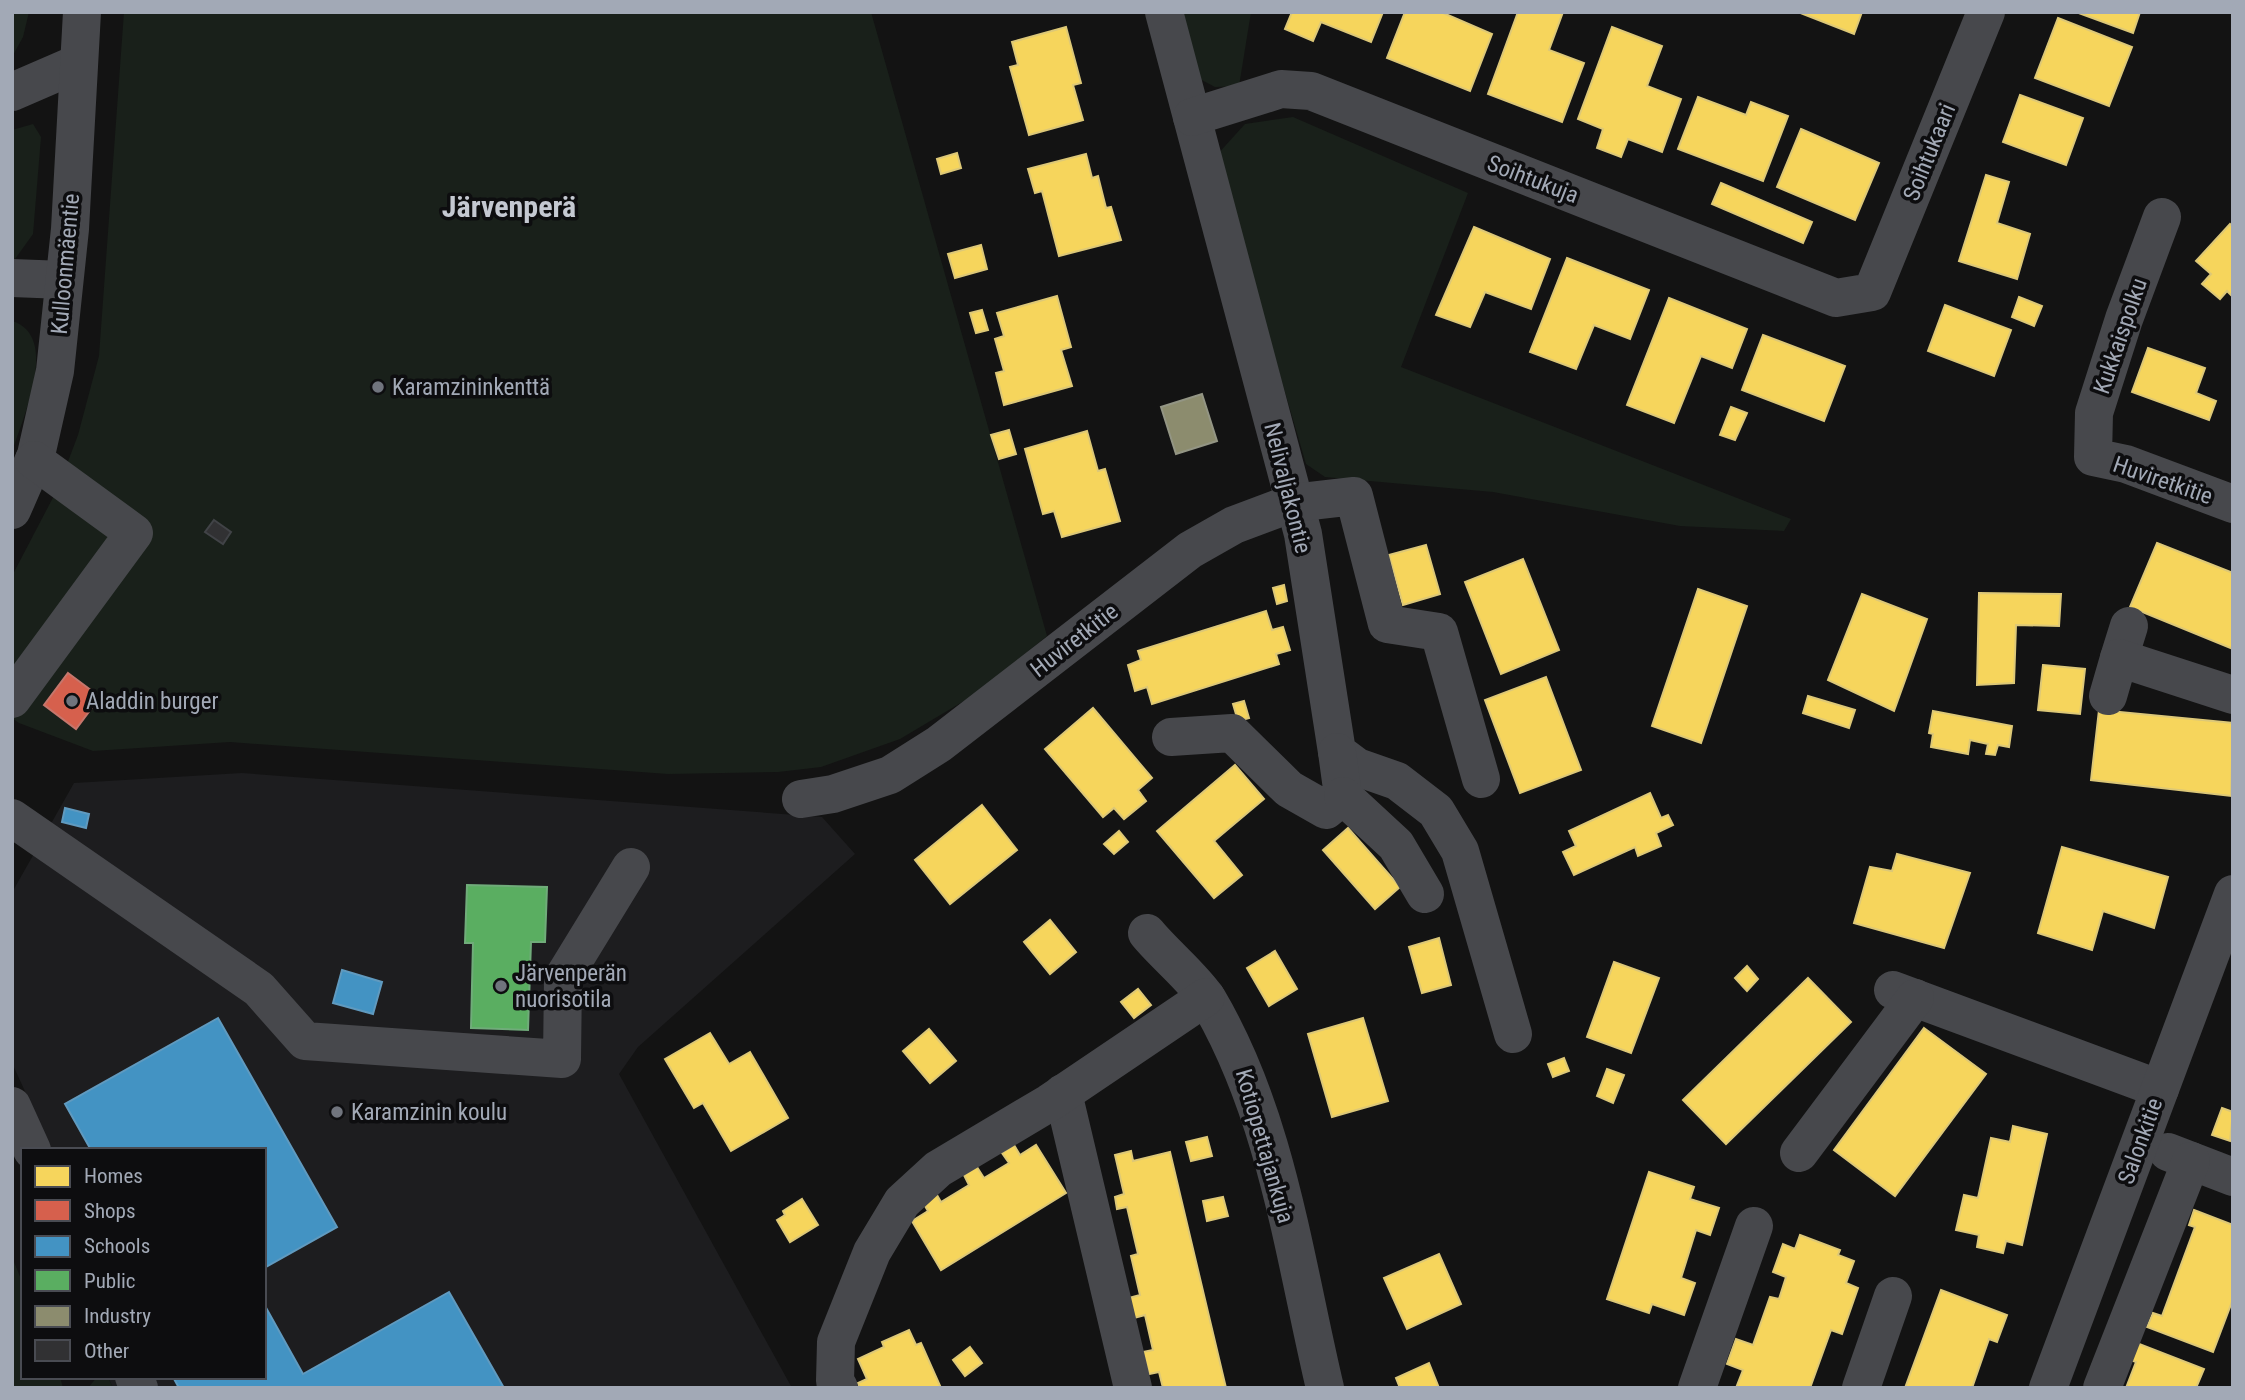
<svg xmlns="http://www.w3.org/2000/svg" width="2245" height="1400" viewBox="0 0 2245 1400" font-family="'Roboto Condensed',sans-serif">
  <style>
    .built { fill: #1d1d1f }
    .green { fill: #19201a }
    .homes { fill: #f6d55c; stroke: #ddc877; stroke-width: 2 }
    .shops { fill: #d6604d; stroke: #c6766c; stroke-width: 2 }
    .schools { fill: #4393c3; stroke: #609abf; stroke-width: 2 }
    .public { fill: #5aae61; stroke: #70ac7a; stroke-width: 2 }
    .industry { fill: #8c8c6e; stroke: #939584; stroke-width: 2 }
    .building { fill: #313133; stroke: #414347; stroke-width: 2 }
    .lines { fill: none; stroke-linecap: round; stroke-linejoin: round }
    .minor { stroke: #47484c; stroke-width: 38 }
    .poi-dot { fill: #70747d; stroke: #0d0d0f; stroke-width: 2.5 }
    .labels { text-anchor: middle; stroke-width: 7; stroke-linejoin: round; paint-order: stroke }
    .street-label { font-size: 23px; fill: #a2a9b6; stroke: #0d0d0f }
    .poi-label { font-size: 23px; fill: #a2a9b6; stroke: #0d0d0f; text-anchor: start }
    .district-label { font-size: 30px; font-weight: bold; fill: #c4c8d1; stroke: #0d0d0f }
  </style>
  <rect width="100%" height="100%" fill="#131313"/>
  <path class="built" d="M242 773 822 817 855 854 638 1047 619 1074 792 1388H113L108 1377H264V1150H52L12 1063 14 889 74 783Z"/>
  <g class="green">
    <path d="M12 12H29L23 37 12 57Z"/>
    <path d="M124 12H871L1047 636 974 695 900 739 821 767 778 772 668 774 230 742 93 751 19 723 12 718V576L58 488 78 435 99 356Z"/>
    <path d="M1173 12H1251L1239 86 1215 87 1194 76Z"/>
    <path d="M1293 117 1468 193 1401 367 1791 519 1784 531 1680 526 1493 492 1325 477 1306 464 1216 156 1245 124Z"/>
    <path d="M33 124 41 137 33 234 15 259 12 258V130Z"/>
    <path d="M12 321C61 336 22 420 12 452Z"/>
    <path d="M12 1257 23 1284V1377H60L63 1388H12Z"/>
    <path d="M97 1377H108L113 1388H88Z"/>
  </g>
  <g class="homes">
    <path d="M1292 12H1383L1371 42 1321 22 1313 41 1285 29Z"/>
    <path d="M1405 12H1441L1492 34 1470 91 1387 58Z"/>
    <path d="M1518 12H1563L1549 50 1584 63 1562 122 1488 94Z"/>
    <path d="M1798 12H1862L1854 34Z"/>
    <path d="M2076 12H2140L2133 33Z"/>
    <path d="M2058 18 2132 47 2109 106 2035 78Z"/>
    <path d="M1066 27 1081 83 1073 85 1083 120 1029 135 1010 67 1018 65 1012 42Z"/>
    <path d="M1612 27 1662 46 1647 86 1681 99 1662 152 1628 139 1621 157 1597 148 1603 129 1578 119Z"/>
    <path d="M2020 95 2083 118 2066 165 2003 142Z"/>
    <path d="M1698 97 1746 115 1751 102 1788 116 1763 181 1678 149Z"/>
    <path d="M1801 129 1879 163 1855 220 1777 187Z"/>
    <path d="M957 153 961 168 941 174 937 159Z"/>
    <path d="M1086 154 1092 178 1098 176 1106 208 1111 207 1121 240 1059 256 1042 191 1035 193 1028 169Z"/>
    <path d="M1986 175 2009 182 1997 223 2030 234 2017 279 1959 261Z"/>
    <path d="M1721 183 1812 222 1803 243 1712 204Z"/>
    <path d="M2230 224 2233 227V297L2227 291 2220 299 2202 284 2211 274 2196 261Z"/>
    <path d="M1474 227 1550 259 1531 309 1485 292 1470 327 1436 315Z"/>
    <path d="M981 245 987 269 955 278 948 254Z"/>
    <path d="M1567 258 1649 290 1630 339 1594 325 1576 369 1530 352Z"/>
    <path d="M1057 296 1071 347 1061 350 1072 386 1004 405 996 373 1004 371 995 339 1004 336 997 313Z"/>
    <path d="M2019 297 2042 306 2034 326 2012 317Z"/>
    <path d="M1669 298 1747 329 1732 368 1701 356 1674 423 1627 405Z"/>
    <path d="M1945 305 2011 330 1994 376 1928 351Z"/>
    <path d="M982 310 988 330 976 333 970 313Z"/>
    <path d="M1763 335 1845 366 1824 421 1742 390Z"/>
    <path d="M2148 348 2205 368 2196 393 2216 401 2209 420 2132 392Z"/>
    <path d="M1731 407 1747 413 1735 440 1720 435Z"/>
    <path d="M1009 430 1016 454 999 459 991 435Z"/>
    <path d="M1087 431 1098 471 1105 469 1120 521 1062 537 1054 511 1043 514 1025 449Z"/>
    <path d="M2157 543 2233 573V649L2130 607Z"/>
    <path d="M1426 545 1440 594 1403 605 1389 555Z"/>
    <path d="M1523 559 1559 650 1501 674 1465 582Z"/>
    <path d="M1284 585 1287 601 1277 604 1273 588Z"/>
    <path d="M1698 589 1747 606 1701 743 1652 726Z"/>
    <path d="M1979 593 2061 594 2059 626 2016 625 2014 683 1977 685Z"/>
    <path d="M1862 594 1927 619 1894 711 1828 680Z"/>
    <path d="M1266 611 1272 630 1283 627 1290 650 1276 654 1279 664 1152 704 1147 687 1135 691 1128 665 1141 660 1138 651Z"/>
    <path d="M2043 665 2085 669 2080 714 2038 710Z"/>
    <path d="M1546 677 1581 770 1520 793 1485 700Z"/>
    <path d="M1808 696 1855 710 1849 728 1803 713Z"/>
    <path d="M1244 701 1249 718 1238 721 1233 704Z"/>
    <path d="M1093 708 1152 778 1138 790 1146 801 1124 819 1114 808 1103 817 1045 749Z"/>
    <path d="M2099 710 2233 723 2231 796 2091 780Z"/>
    <path d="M1933 711 2012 726 2009 747 1998 745 1995 755 1986 754 1988 744 1970 740 1968 754 1931 747 1933 734 1929 733Z"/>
    <path d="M1235 765 1264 799 1214 841 1242 875 1214 898 1157 831Z"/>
    <path d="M1650 793 1661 818 1668 815 1673 825 1656 833 1661 846 1638 856 1635 847 1574 875 1563 852 1576 846 1569 831Z"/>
    <path d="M982 805 1017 850 950 904 915 860Z"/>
    <path d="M1348 828 1400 887 1375 909 1323 850Z"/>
    <path d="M1119 831 1128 842 1114 854 1104 844Z"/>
    <path d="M2062 847 2168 877 2154 928 2103 911 2092 950 2038 933Z"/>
    <path d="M1897 854 1970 873 1944 948 1854 923 1870 867 1892 871Z"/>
    <path d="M1050 920 1076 952 1050 974 1024 942Z"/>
    <path d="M1439 938 1451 985 1422 993 1409 947Z"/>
    <path d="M1275 951 1297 989 1269 1006 1247 968Z"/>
    <path d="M1614 962 1659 978 1631 1053 1587 1037Z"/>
    <path d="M1747 966 1758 979 1747 991 1735 978Z"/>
    <path d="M1808 978 1851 1022 1726 1144 1683 1100Z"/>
    <path d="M1138 989 1151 1005 1134 1018 1121 1002Z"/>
    <path d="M1363 1018 1388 1101 1332 1117 1308 1034Z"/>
    <path d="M1924 1028 1986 1074 1895 1196 1834 1150Z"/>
    <path d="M929 1029 956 1061 930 1083 903 1051Z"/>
    <path d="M710 1033 729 1064 750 1052 788 1118 731 1151 703 1103 694 1108 665 1059Z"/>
    <path d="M1564 1058 1569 1071 1553 1077 1548 1064Z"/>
    <path d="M1607 1069 1624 1075 1613 1103 1597 1096Z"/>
    <path d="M2222 1108 2233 1112 2230 1141 2212 1135Z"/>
    <path d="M2013 1126 2047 1134 2022 1245 2006 1241 2003 1253 1977 1247 1979 1235 1956 1230 1964 1195 1978 1198 1991 1138 2010 1142Z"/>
    <path d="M1207 1137 1212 1156 1191 1161 1186 1142Z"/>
    <path d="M1014 1145 1020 1155 1036 1145 1066 1193 941 1270 912 1221 928 1211 919 1196 933 1188 941 1202 969 1185 964 1175 977 1167 984 1178 1009 1163 1002 1153Z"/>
    <path d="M1131 1151 1133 1161 1170 1152 1226 1388H1163L1159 1372 1149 1374 1143 1352 1153 1350 1145 1315 1134 1318 1129 1298 1140 1295 1131 1256 1138 1254 1127 1207 1117 1209 1115 1197 1124 1194 1115 1155Z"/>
    <path d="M1649 1172 1694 1187 1690 1199 1719 1208 1710 1235 1696 1230 1681 1278 1695 1283 1684 1315 1652 1304 1649 1313 1607 1299Z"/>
    <path d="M1223 1197 1228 1216 1207 1221 1203 1201Z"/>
    <path d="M802 1199 818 1225 790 1242 777 1220 785 1215 783 1211Z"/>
    <path d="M2194 1210 2233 1225V1299L2213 1352 2147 1327 2153 1313 2162 1316 2195 1227 2189 1225Z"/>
    <path d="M1800 1235 1840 1250 1838 1255 1854 1261 1846 1283 1858 1288 1842 1334 1831 1330 1810 1388H1736L1743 1370 1727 1364 1736 1339 1753 1345 1770 1297 1779 1299 1786 1277 1773 1272 1783 1244 1795 1249Z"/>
    <path d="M1439 1254 1461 1304 1407 1329 1384 1278Z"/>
    <path d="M1941 1290 2007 1315 1997 1342 1989 1339 1972 1388H1905Z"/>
    <path d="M909 1330 916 1345 921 1343 941 1388H860L858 1383 867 1379 858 1359 884 1347 882 1342Z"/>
    <path d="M2134 1342 2204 1369 2196 1388H2126L2136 1362 2128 1359Z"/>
    <path d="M970 1347 982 1363 965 1376 953 1360Z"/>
    <path d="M1429 1363 1439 1388H1400L1396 1378Z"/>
  </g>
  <path class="shops" d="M68 673 100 697 76 729 44 705Z"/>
  <g class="schools">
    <path d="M65 808 89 814 86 828 62 822Z"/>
    <path d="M342 970 382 982 373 1014 333 1003Z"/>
    <path d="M218 1018 337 1227 264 1268V1150H91L65 1104Z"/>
    <path d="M449 1292 504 1388H179L173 1377H264V1304L303 1374Z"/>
  </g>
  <path class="public" d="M467 885 547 887 545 942H531L528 1030 471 1028 473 943H465Z"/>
  <path class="industry" d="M1202 394 1217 441 1176 454 1161 407Z"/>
  <path class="building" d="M214 520 231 532 223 544 205 532Z"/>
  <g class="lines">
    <g class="minor">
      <path d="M1164 12 1303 534 1337 752 1357 767 1397 781 1436 811 1460 851 1513 1034"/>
      <path d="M12 92 79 63"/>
      <path d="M1192 117 1281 89 1311 91 1836 298 1872 292 1986 12"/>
      <path d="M2162 217 2124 319 2094 413 2093 457 2126 464 2233 504"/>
      <path d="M12 278 64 280"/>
      <path d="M12 510 36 455 55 371 70 229 82 12"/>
      <path d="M2119 658 2129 626"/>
      <path d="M2108 696 2119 658 2233 695"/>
      <path d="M12 699 134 533 34 460"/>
      <path d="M1171 737 1232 733 1289 789 1326 810 1343 796 1337 752"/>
      <path d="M1343 796 1396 845 1425 894"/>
      <path d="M801 799 833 794 890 775 939 744 1190 550 1234 525 1293 503 1354 496 1387 624 1439 632 1481 779"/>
      <path d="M12 818 259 989 305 1041 562 1059 563 978 631 867"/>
      <path d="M1147 933C1164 954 1194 978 1208 1000 1277 1117 1294 1257 1325 1388"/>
      <path d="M1893 990 2160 1089"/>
      <path d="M1063 1093 1133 1388"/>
      <path d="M12 1106 32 1150"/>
      <path d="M2168 1152 2233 1177"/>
      <path d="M1799 1153 1915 998"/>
      <path d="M134 1377 139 1388"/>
      <path d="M839 1388 835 1381 836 1342 872 1252 902 1202 938 1169 1049 1103 1206 997"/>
      <path d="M1697 1388 1754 1226"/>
      <path d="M1861 1388 1893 1296"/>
      <path d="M2048 1388 2233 894"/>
      <path d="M2102 1388 2191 1161"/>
    </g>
  </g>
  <g class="poi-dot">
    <circle cx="378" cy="387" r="7"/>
    <circle cx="72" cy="701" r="7"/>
    <circle cx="501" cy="986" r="7"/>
    <circle cx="337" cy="1112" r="7"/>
  </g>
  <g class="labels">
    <g class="street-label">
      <text transform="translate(1929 152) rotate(-68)" y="8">Soihtukaari</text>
      <text transform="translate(1533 179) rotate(21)" y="8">Soihtukuja</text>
      <text transform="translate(65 264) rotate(-85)" y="8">Kulloonmäentie</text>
      <text transform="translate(2120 336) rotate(-71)" y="8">Kukkaispolku</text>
      <text transform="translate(2163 480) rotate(19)" y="8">Huviretkitie</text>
      <text transform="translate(1288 488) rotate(76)" y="8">Nelivaljakontie</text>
      <text transform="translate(1074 640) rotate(-38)" y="8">Huviretkitie</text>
      <text transform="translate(2140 1141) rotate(-70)" y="8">Salonkitie</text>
      <text transform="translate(1265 1146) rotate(74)" y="8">Kotiopettajankuja</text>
    </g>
    <g class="poi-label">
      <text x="392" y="395">Karamzininkenttä</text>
      <text x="86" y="709">Aladdin burger</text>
      <text x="515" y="981">Järvenperän<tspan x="515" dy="26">nuorisotila</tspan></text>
      <text x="351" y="1120">Karamzinin koulu</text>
    </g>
    <g class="district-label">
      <text x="509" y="217">Järvenperä</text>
    </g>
  </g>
  <rect width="2245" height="1400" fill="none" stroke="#a2a9b6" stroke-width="28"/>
  <rect x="21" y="1148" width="245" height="231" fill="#0d0d0f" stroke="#494b52" stroke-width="2"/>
  <rect x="35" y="1166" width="35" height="21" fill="#f6d55c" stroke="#494b52" stroke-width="2"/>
  <text x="84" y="1183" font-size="21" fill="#a2a9b6">Homes</text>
  <rect x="35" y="1200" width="35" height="21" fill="#d6604d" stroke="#494b52" stroke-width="2"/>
  <text x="84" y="1218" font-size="21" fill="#a2a9b6">Shops</text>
  <rect x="35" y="1236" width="35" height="21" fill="#4393c3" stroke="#494b52" stroke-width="2"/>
  <text x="84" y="1253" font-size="21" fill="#a2a9b6">Schools</text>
  <rect x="35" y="1270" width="35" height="21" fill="#5aae61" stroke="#494b52" stroke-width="2"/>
  <text x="84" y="1288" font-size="21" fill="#a2a9b6">Public</text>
  <rect x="35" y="1306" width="35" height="21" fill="#8c8c6e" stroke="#494b52" stroke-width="2"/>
  <text x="84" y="1323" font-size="21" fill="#a2a9b6">Industry</text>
  <rect x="35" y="1340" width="35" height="21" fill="#313133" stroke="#494b52" stroke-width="2"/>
  <text x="84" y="1358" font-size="21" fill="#a2a9b6">Other</text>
</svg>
